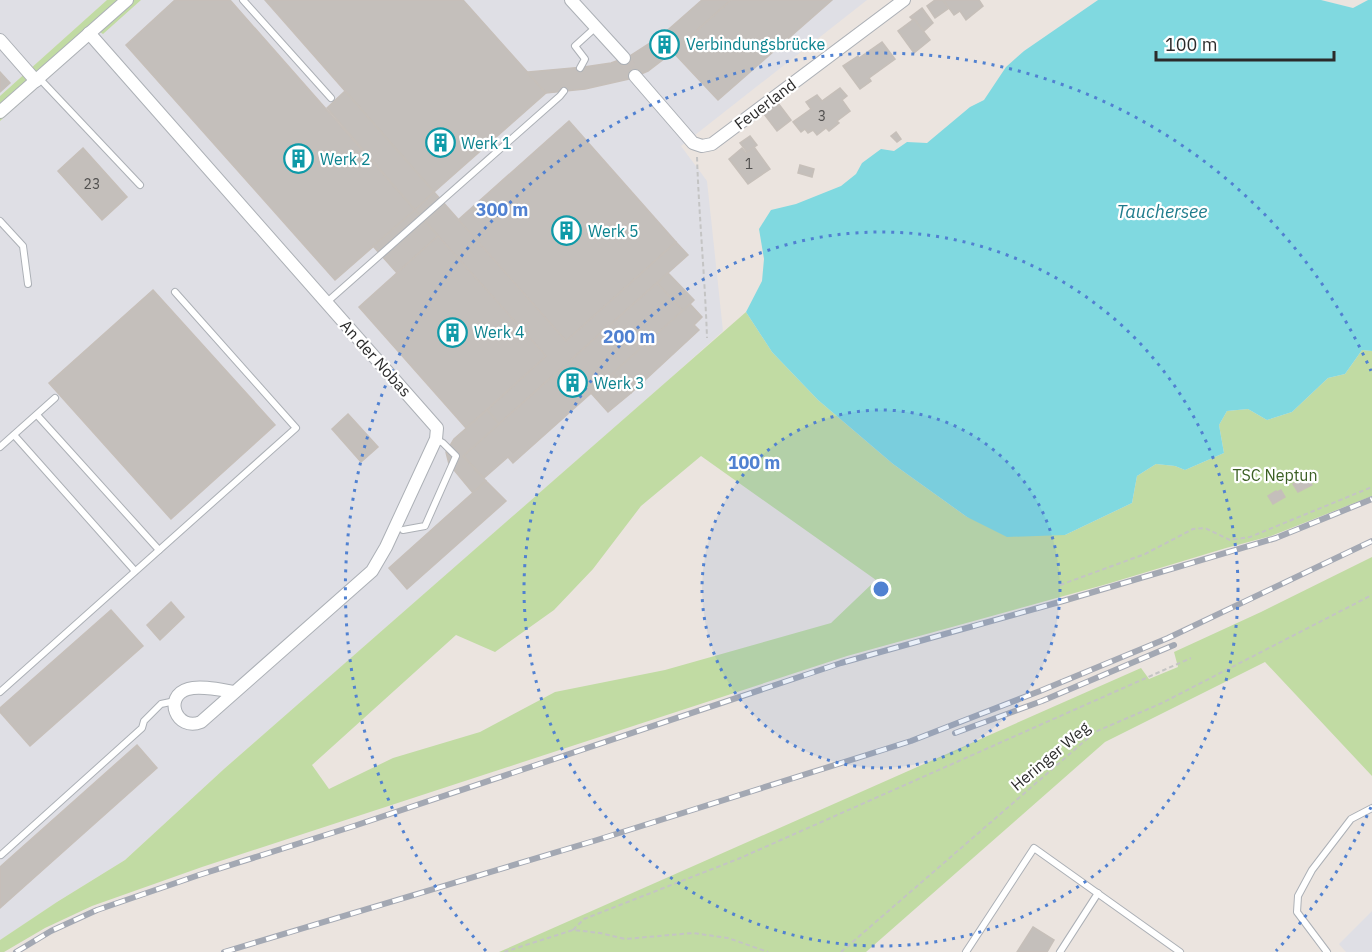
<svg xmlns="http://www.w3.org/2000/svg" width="1372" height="952" viewBox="0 0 1372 952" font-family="'IBM Plex Sans',sans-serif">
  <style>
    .industrial { fill: #dfdfe5 }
    .green { fill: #c1dba3; fill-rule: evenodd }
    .water { fill: #80d9e0 }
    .building { fill: #c4bfbb; stroke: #c6bfb9; stroke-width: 1.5 }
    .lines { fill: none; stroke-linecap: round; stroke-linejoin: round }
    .street-tunnel { stroke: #c5bfbb; stroke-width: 12; stroke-dasharray: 12 6; stroke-linecap: butt }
    .lane-casing { stroke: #acb0b6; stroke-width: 8 }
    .street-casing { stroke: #acb0b6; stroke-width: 14 }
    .path { stroke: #c4c4c4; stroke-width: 2; stroke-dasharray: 4.5 3; stroke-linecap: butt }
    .lane { stroke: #fff; stroke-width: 6 }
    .street { stroke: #fff; stroke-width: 12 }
    .rail-casing { stroke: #a3a8b3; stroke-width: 6 }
    .rail { stroke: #fff; stroke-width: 4; stroke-dasharray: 11; stroke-linecap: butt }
    .ring { fill: none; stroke: #5081d1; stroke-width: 3; stroke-dasharray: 3 6 }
    .labels { text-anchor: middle; stroke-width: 4.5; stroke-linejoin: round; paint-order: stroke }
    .number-label { font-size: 14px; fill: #51504f }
    .culture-label { font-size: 16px; fill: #0d838f; stroke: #fff; text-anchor: start }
    .street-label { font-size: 16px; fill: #2b2b2b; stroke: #fff }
    .park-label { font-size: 16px; fill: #3c6024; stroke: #fff }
    .water-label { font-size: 18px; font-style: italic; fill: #1e7c8c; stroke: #fff }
    .centre { fill: #5081d1; stroke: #fff; stroke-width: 3 }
    .ring-label { font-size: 18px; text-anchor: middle; font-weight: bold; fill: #5081d1; stroke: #fff; stroke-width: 4.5; stroke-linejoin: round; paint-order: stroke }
  </style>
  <rect width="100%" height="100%" fill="#ebe4df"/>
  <g class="industrial">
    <path d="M0 0H107L0 96Z"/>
    <path d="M141 0H867L681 146 707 181 723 331 665 383 224 769 125 860 57 902 0 940V121L101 32 103 34Z"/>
    <path d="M1372 911V952H1346L1339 944Z"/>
  </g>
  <g class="green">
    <path d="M107 0H141L103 34 100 32 0 121V96Z"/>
    <path d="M746 312 772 352 818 400 893 464 967 517 1065 535 1132 503 1137 476 1156 464 1175 466 1185 470 1224 453 1219 425 1227 411 1248 409 1267 420 1292 412 1328 378 1345 374 1362 350 1372 351V496L1271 536 1226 548 1107 584 847 656 202 867 92 906 45 928 4 952H0V940L57 902 125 860 224 769ZM701 456 876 580 831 623 665 670 555 692 480 732 393 758 329 789 312 765 456 635 495 652 554 610 593 569 641 506Z"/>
    <path d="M1372 557V776L1265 662 1105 742 866 952H499L1141 668 1149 679 1178 667 1174 652 1261 612Z"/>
  </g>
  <path class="water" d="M1098 0H1321L1353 8 1368 0H1372V351L1362 350 1345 374 1328 378 1292 412 1267 420 1248 409 1227 411 1219 425 1224 453 1185 470 1175 466 1156 464 1137 476 1132 503 1065 535 1007 537 967 517 893 464 818 400 772 352 746 312 762 281 764 259 759 229 771 210 796 204 841 186 856 174 862 163 881 149 894 151 907 142 927 143 970 107 984 100 1006 67 1024 51Z"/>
  <g class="building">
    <path d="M175 0H230L415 210 335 280 126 45Z"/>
    <path d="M265 0H463L546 93 434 192Z"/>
    <path d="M702 0H731L673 52 648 71 629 79 585 89 546 93 527 72 584 67 611 63 630 56 661 36Z"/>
    <path d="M731 0H832L718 100 673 52Z"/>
    <path d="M935 0H943L949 8 935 18 927 6Z"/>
    <path d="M943 0H979L983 6 966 20 960 11 954 15Z"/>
    <path d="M922 8 933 23 924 31 914 19 913 20 910 17Z"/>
    <path d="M914 19 930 40 914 53 898 31Z"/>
    <path d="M882 42 895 59 869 78 871 81 860 89 843 66 858 56 859 58Z"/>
    <path d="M0 72 10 83 0 92Z"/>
    <path d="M840 88 847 96 842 100 850 111 837 121 839 123 829 131 826 128 817 135 813 130 808 133 805 129 801 132 793 122 811 109 806 102 817 95 822 101Z"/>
    <path d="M345 91 434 192 415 210 327 108Z"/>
    <path d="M778 103 791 120 777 131 764 114Z"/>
    <path d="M569 121 676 242 566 341 458 220Z"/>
    <path d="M896 132 901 139 897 142 891 136Z"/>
    <path d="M750 136 757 145 747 152 740 143Z"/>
    <path d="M754 147 770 169 748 184 729 159 742 148 746 153Z"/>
    <path d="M83 148 127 197 102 220 58 171Z"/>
    <path d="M800 165 814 169 812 177 798 173Z"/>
    <path d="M434 192 566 341 676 242 688 255 499 424 487 410 546 356 415 210Z"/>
    <path d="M415 210 438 236 397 273 373 246Z"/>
    <path d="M438 236 546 356 466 428 359 307Z"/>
    <path d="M668 273 694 300 683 311 657 283Z"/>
    <path d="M657 283 683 311 513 463 508 457 484 478 463 456Z"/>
    <path d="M153 290 275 425 171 519 49 383Z"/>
    <path d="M690 304 702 317 694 325 699 330 631 393 613 373Z"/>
    <path d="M613 373 631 393 608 412 591 393Z"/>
    <path d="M487 410 499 424 463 456 486 481 473 493 449 464 446 452 454 439Z"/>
    <path d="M348 414 378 447 361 462 332 429Z"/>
    <path d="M1308 477 1312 485 1298 492 1293 484Z"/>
    <path d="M486 481 506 501 407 589 389 568Z"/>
    <path d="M1281 490 1285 497 1273 504 1268 496 1276 491 1277 492Z"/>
    <path d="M171 602 184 617 160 640 147 625Z"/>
    <path d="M111 610 143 646 30 746 0 712V708Z"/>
    <path d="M137 745 157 768 0 908V867Z"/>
    <path d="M1033 927 1054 940 1047 952H1017Z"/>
  </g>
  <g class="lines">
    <path class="street-tunnel" d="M624 58 635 76"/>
    <defs>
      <g id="lane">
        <path d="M243 0 331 98"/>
        <path d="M580 68 585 59 575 46 596 27"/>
        <path d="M39 78 140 185"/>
        <path d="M0 221 23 246 28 284"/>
        <path d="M327 302 560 96 564 91"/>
        <path d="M37 415 159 550"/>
        <path d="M14 435 135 571"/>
        <path d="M0 447 55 398"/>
        <path d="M403 530 425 526 456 456 443 443 436 439"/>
        <path d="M0 692 296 428 175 292"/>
        <path d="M1 855 142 728 144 721 161 704 175 701"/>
        <path d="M966 952 1034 848 1180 952"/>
        <path d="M1060 952 1098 893"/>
        <path d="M1327 952 1297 912 1298 896 1312 870 1351 819 1372 808"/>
      </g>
      <g id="street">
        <path d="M571 0 624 58"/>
        <path d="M89 33 437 428 436 439 386 547 372 571 201 722C176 732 163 696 188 689 200 685 222 690 235 692"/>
        <path d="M0 40 36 81"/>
        <path d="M635 76 693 143 702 146 712 144 904 0"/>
        <path d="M0 112 127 0"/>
      </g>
    </defs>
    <use href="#lane" class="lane-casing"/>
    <use href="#street" class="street-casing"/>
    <g class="path">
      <path d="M697 157C699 217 705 278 707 338"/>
      <path d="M1060 585 1145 554 1193 529 1205 528 1230 540 1250 537 1372 487"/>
      <path d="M573 930 584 919 738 859 1191 658"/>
      <path d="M504 952 573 930 600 933 625 939 693 933 728 938 768 952"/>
      <path d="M841 952 1095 732 1162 703 1372 595"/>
    </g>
    <use href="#lane" class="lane"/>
    <use href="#street" class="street"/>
    <defs>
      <g id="rail">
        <path d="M955 733 1042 701 1174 645"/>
        <path d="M16 952 51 931 97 910 199 875 354 826 841 663 1063 601 1276 538 1372 499"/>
        <path d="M224 952 597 840 911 741 1040 691 1168 638 1372 541"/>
      </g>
    </defs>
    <use href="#rail" class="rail-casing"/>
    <use href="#rail" class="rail"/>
  </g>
  <circle cx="881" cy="589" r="179" fill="#5081d1" fill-opacity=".12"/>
  <g class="ring">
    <circle cx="881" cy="589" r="179"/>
    <circle cx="881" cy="589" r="357"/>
    <path d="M1371 807A536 536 0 0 1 1276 951M486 951A536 536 0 1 1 1371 371"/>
  </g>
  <defs>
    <symbol id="building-ring" viewBox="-11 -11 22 22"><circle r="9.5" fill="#fff" stroke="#0f9aa8" stroke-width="1.5"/><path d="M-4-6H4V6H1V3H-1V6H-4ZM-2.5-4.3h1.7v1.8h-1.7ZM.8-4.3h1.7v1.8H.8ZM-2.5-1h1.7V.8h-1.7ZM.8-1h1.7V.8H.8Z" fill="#0f9aa8"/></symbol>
  </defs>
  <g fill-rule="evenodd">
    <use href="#building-ring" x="648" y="28" width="33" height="33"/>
    <use href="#building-ring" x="424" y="126" width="33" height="33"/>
    <use href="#building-ring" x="282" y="142" width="33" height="33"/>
    <use href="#building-ring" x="550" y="214" width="33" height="33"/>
    <use href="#building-ring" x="436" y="316" width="33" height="33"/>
    <use href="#building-ring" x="556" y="366" width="33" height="33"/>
  </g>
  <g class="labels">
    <g class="number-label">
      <text x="822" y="121">3</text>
      <text x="749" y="169">1</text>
      <text x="92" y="189">23</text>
    </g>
    <g class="culture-label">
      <text x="686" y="50">Verbindungsbrücke</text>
      <text x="461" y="149">Werk 1</text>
      <text x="320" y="165">Werk 2</text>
      <text x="588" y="237">Werk 5</text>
      <text x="474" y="338">Werk 4</text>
      <text x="594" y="389">Werk 3</text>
    </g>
    <g class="street-label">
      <text transform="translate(765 104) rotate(-37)" y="6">Feuerland</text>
      <text transform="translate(376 358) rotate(48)" y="6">An der Nobas</text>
      <text transform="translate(1050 756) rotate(-40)" y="6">Heringer Weg</text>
    </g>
    <g class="park-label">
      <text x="1275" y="481">TSC Neptun</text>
    </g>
    <g class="water-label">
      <text x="1162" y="218">Tauchersee</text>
    </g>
  </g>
  <circle cx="881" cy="589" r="9" class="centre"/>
  <g class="ring-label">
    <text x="502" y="216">300 m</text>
    <text x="629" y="343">200 m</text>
    <text x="754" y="469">100 m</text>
  </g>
  <path d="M1156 51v9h178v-9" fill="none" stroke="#2b2b2b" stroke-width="3"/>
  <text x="1165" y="51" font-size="18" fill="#2b2b2b" stroke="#ffffff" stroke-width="4.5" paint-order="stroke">100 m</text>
</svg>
